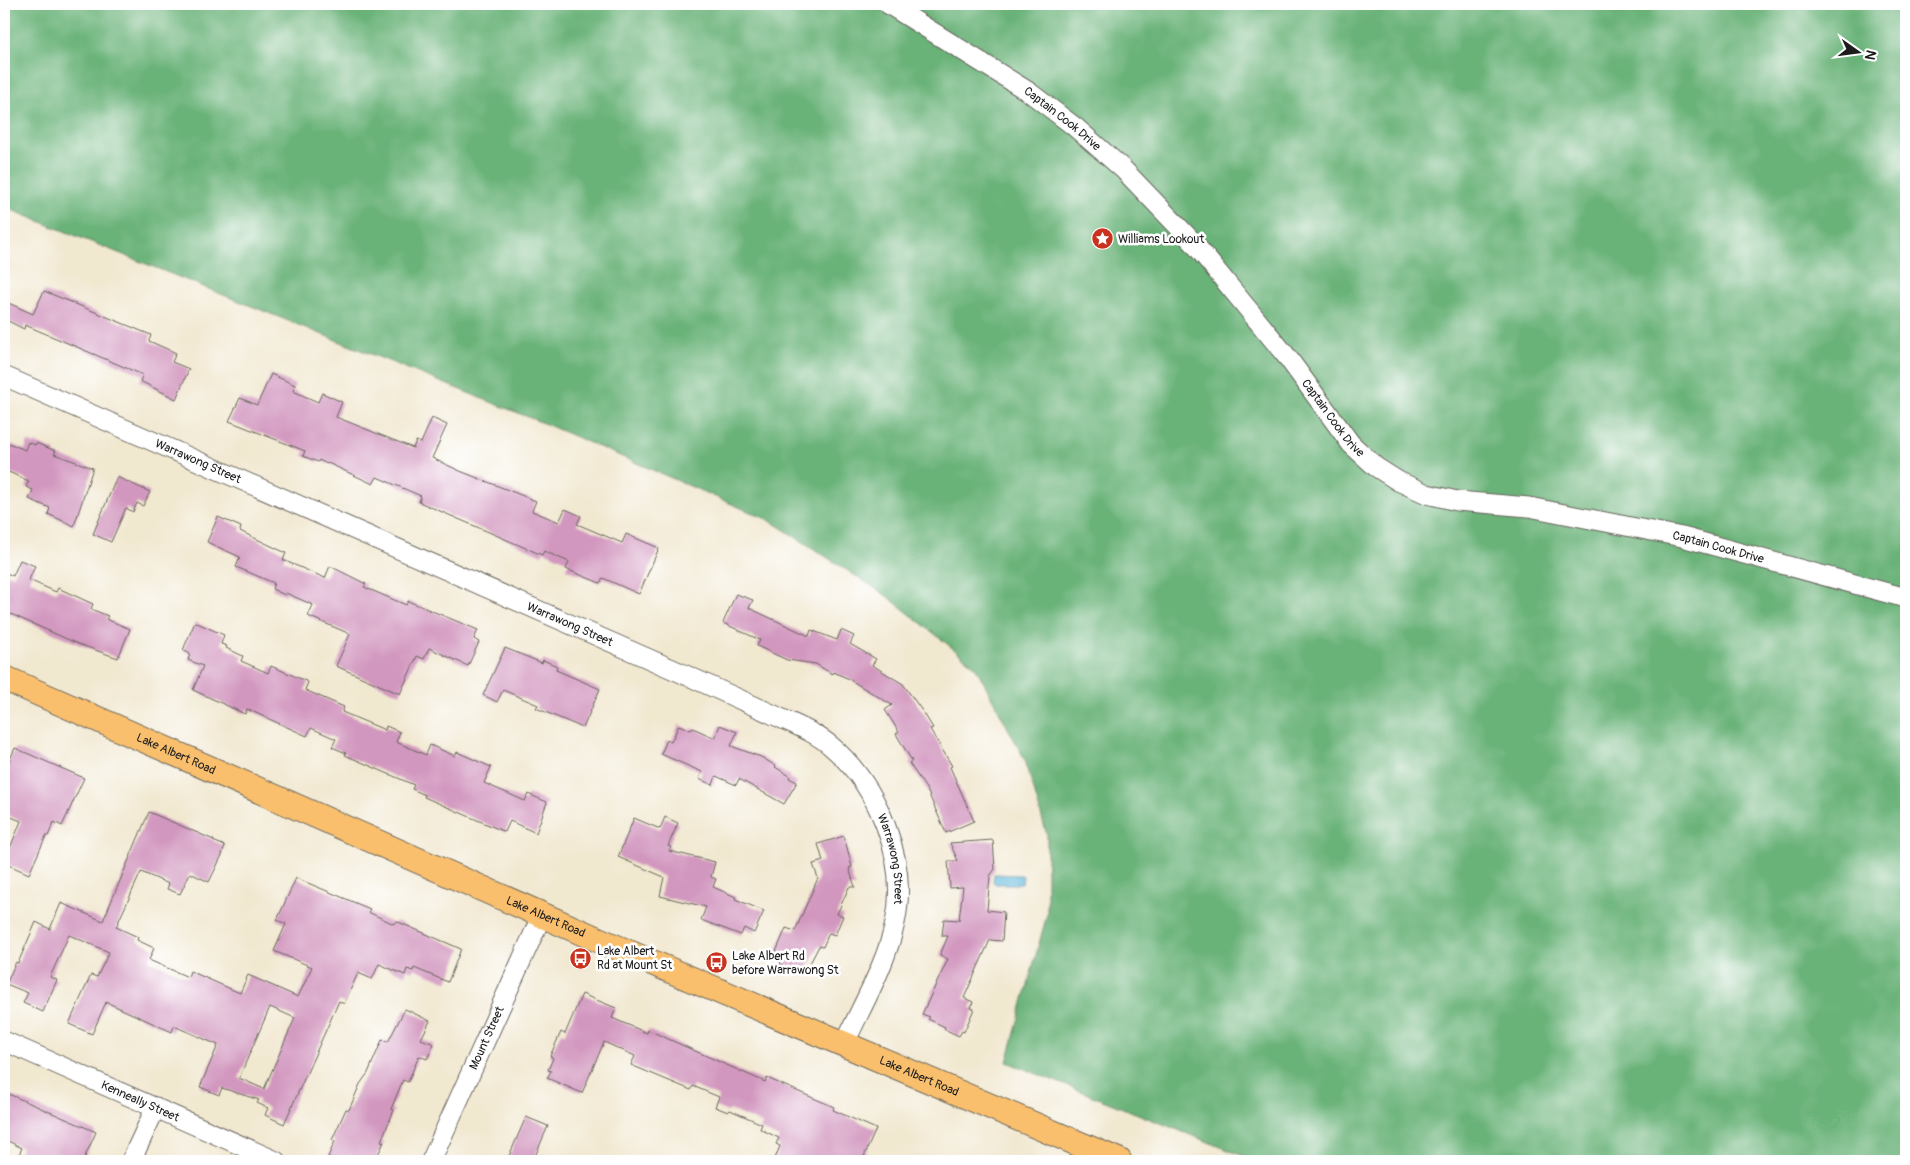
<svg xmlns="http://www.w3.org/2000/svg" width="1910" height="1165" viewBox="0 0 1910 1165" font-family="Pangolin,sans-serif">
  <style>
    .forest { fill: #69b278; stroke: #42674a }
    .water { fill: #5db7db; stroke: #3c6a7c }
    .building { fill: #d297bf; fill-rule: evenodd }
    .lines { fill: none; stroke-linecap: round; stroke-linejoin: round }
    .minor-casing { stroke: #67635b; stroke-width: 21 }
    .major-casing { stroke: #67635b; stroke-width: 27 }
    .minor { stroke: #fff; stroke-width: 19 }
    .major { stroke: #f9bf6d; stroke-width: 25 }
    .labels { text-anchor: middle; stroke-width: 5; stroke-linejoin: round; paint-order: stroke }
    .street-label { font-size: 12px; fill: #1c1c1c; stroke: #fff }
    .poi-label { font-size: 12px; fill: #1c1c1c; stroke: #fff; text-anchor: start }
  </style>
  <rect width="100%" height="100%" fill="#fff"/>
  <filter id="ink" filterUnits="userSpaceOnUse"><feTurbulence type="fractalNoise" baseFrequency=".02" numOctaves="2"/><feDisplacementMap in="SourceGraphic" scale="10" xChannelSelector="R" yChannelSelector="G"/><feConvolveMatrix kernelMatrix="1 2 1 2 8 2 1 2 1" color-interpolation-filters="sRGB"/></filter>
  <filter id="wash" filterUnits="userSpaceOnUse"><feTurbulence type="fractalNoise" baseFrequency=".0096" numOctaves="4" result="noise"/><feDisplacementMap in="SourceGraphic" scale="20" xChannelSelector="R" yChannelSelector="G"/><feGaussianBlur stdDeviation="1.12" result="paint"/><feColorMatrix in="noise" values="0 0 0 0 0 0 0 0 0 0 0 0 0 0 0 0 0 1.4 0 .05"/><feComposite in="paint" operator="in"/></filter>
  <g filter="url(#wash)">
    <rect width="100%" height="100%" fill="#f1e8d0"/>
    <path class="forest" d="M4 4H1906V1161H1256L1007 1062 1047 914V835L1025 760 975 666 887 596 769 520 548 425 4 207Z"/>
    <path class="water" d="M994 874 1021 875 1023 876 1022 884H996L993 882Z"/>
    <g id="blocks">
      <g class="building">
        <path d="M44 291 151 335 149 341 176 353 172 362 189 369 176 399 140 381 143 375 25 325 24 329 4 319V301L33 314Z"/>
        <path d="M271 374 295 385 293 391 318 402 322 393 342 402 336 417 413 448 416 441 421 443 432 418 447 425 432 458 460 471 536 501 532 511 559 522 565 509 581 516 577 524 622 543 626 534 659 548 639 594 603 578 600 583 566 569 569 562 544 551 542 555 419 502 421 496 377 477 373 484 328 463 327 464 319 460 318 462 303 456 305 451 229 421 240 398 257 405Z"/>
        <path d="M4 441 25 450 28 442 35 445 36 443 56 451 54 454 93 468 74 526 48 514 50 508 29 499 33 490 26 487 29 481 4 470Z"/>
        <path d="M117 477 150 492 143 506 137 503 133 512 126 508 111 542 93 534Z"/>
        <path d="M218 517 241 527 240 531 286 553 283 560 325 578 330 566 366 584 364 587 406 605 408 601 478 630 474 639 479 642 468 666 429 648 424 659 417 656 400 694 336 666 350 634 308 616 313 605 286 593 285 595 272 589 274 583 236 567 240 557 207 542Z"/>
        <path d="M20 560 35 566 29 580 56 592 58 588 93 604 91 609 108 616 106 619 130 629 118 658 78 644 4 611V572L13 576Z"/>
        <path d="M736 594 753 600 749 608 809 636 811 630 837 640 841 630 854 636 850 644 876 659 872 665 903 684 925 715 933 728 930 729 952 766 950 767 974 821 946 833 927 790 909 763 912 761 896 734 899 732 885 710 892 705 847 678 833 672 832 674 816 664 787 660 757 646 760 640 723 623Z"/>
        <path d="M195 622 224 635 221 644 227 646 226 648 243 656 241 661 268 673 271 666 308 682 305 690 344 707 342 712 385 730 386 726 400 732 396 742 426 755 430 745 455 756 457 752 491 767 484 783 525 801 528 794 547 802 536 833 510 821 505 832 424 797 425 795 412 789 414 785 345 755 346 753 332 747 336 739 311 728 307 736 247 709 245 714 193 690 203 666 188 660 190 654 183 650Z"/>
        <path d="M505 648 542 663 543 660 557 666 556 670 600 689 583 728 536 708 538 705 503 690 497 702 483 695Z"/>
        <path d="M679 725 691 730 693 728 715 738 720 725 737 732 731 746 761 757 776 766 775 767 790 776 789 778 797 782 784 804 739 779 736 785 716 776 713 785 699 779 702 772 661 754 667 740 671 742Z"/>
        <path d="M15 748 84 778 62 826 54 822 48 836H46L29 874 4 863 21 821 4 814V773Z"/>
        <path d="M149 812 214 840 213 841 225 846 222 853H223L209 882 190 873 180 894 167 889 169 884 141 872 116 927 138 937 137 940 154 948 149 960 188 977 190 971 240 993 248 975 298 997 312 967 274 951 286 924 277 920 296 878 370 909 368 912 394 924 396 921 461 949 448 982 414 968 413 971 407 969 405 975 379 964 372 979 358 973 344 1004 339 1001 284 1124 265 1115 268 1108 257 1103 259 1100 222 1088 219 1095 200 1087 218 1045 174 1026 172 1032 106 1002 92 1034 69 1024 91 975 97 977 109 952 69 935 50 977 57 980 43 1012 23 1003 28 993 6 984 16 962 18 963 36 922 50 929 61 903 103 921ZM270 1007 295 1018 264 1089 239 1078Z"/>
        <path d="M665 817 678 823 668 846 671 847 669 851 715 862 711 877 716 879 713 887 736 897 735 899 764 911 754 933 744 928 741 935 701 920 706 907 660 896 664 877 618 857 634 818 660 829Z"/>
        <path d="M844 836 852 867 849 868 855 887H849L837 914 843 916 835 935 829 933 823 947 819 946 807 969 800 966 798 972 780 964 782 957 775 954 786 928 795 931 818 878 813 864 823 861 818 844Z"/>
        <path d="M993 840 995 869 990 876 987 910 1004 912 1002 941 990 940 964 998 973 1002 971 1008 974 1009 964 1032 962 1031 959 1036 944 1029 945 1027 928 1019 930 1017 922 1014 948 959 940 955 948 936H942L944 919 959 920 963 887 950 888 948 861H958L950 843Z"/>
        <path d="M582 994 616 1008 612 1018 647 1033 648 1030 765 1082 767 1078 834 1107 833 1110 876 1129 862 1161H774L780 1146 776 1144 779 1138 760 1129 762 1124 730 1110 728 1112 715 1107 719 1097 693 1086 691 1090 631 1065 635 1056 604 1042 582 1093 547 1078 551 1071 548 1070 553 1058 550 1056 561 1032 565 1034Z"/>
        <path d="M405 1009 430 1021 421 1039 434 1044 427 1059 419 1056 408 1082 403 1080 391 1109 394 1110 381 1141 384 1142 375 1161H338L328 1157 335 1141 332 1140 346 1109 349 1110 360 1084 368 1073 382 1040 388 1042Z"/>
        <path d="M4 1092 96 1132 83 1161H16L22 1148 4 1139Z"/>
        <path d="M526 1117 548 1126 533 1161H520L509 1156Z"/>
      </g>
    </g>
  </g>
  <g filter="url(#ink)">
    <use href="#blocks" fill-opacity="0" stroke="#67635b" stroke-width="1"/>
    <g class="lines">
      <defs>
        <g id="minor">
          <path id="s1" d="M888 4 1029 92 1075 127 1123 169 1193 242 1288 358 1351 444 1376 467 1398 481 1427 494 1457 501 1529 507 1682 537 1906 598"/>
          <path id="s2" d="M4 376 695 679C721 691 748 703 774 715 793 724 815 732 831 746 878 786 909 861 895 923 886 965 862 1005 844 1045"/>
          <path id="s3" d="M4 1041 276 1161"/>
          <path d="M131 1161 156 1107"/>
          <path id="s4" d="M431 1161 542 915"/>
        </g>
        <g id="major">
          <path id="s5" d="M4 678 592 937 1119 1161"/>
        </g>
      </defs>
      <use href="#minor" class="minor-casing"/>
      <use href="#major" class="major-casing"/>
      <use href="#minor" class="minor"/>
      <use href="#major" class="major"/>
    </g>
  </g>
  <defs>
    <symbol id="sight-disc" viewBox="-11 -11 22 22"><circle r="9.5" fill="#c8321e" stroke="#fff"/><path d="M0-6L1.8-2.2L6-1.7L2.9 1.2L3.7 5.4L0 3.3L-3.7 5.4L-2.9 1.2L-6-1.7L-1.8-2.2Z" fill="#fff"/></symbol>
    <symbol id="bus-disc" viewBox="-11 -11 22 22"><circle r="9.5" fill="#c8321e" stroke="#fff"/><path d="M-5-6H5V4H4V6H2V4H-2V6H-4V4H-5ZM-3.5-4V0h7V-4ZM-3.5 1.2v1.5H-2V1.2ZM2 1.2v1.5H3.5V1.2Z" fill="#fff"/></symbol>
  </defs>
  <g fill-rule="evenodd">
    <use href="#sight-disc" x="1090" y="226" width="25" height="25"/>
    <use href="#bus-disc" x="568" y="946" width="25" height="25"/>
    <use href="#bus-disc" x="704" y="950" width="25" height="25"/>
  </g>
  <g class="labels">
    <g class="street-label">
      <text dy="4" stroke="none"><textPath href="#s1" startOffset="209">Captain Cook Drive</textPath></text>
      <text dy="4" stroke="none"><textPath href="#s1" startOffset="614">Captain Cook Drive</textPath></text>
      <text dy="4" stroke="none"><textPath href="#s2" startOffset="212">Warrawong Street</textPath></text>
      <text dy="4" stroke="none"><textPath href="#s1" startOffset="1034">Captain Cook Drive</textPath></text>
      <text dy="4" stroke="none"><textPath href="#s2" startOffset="618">Warrawong Street</textPath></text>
      <text dy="4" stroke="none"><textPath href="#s5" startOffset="188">Lake Albert Road</textPath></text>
      <text dy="4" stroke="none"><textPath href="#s2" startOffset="1038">Warrawong Street</textPath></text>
      <text dy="4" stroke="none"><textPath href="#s5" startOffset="592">Lake Albert Road</textPath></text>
      <text dy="4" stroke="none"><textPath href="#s4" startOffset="135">Mount Street</textPath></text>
      <text dy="4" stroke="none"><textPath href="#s5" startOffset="998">Lake Albert Road</textPath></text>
      <text dy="4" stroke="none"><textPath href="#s3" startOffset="149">Kenneally Street</textPath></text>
    </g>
    <g class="poi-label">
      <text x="1118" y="243">Williams Lookout</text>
      <text x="597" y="955">Lake Albert<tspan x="597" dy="14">Rd at Mount St</tspan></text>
      <text x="732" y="960">Lake Albert Rd<tspan x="732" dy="14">before Warrawong St</tspan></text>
    </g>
  </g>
  <rect width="1910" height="1165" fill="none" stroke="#fff" stroke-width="20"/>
  <g transform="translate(1858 52) rotate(104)" stroke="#ffffff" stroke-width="4" paint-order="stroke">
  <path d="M0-4L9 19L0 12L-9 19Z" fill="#1c1c1c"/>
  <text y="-8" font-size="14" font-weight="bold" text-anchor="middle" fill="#1c1c1c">N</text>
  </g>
</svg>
